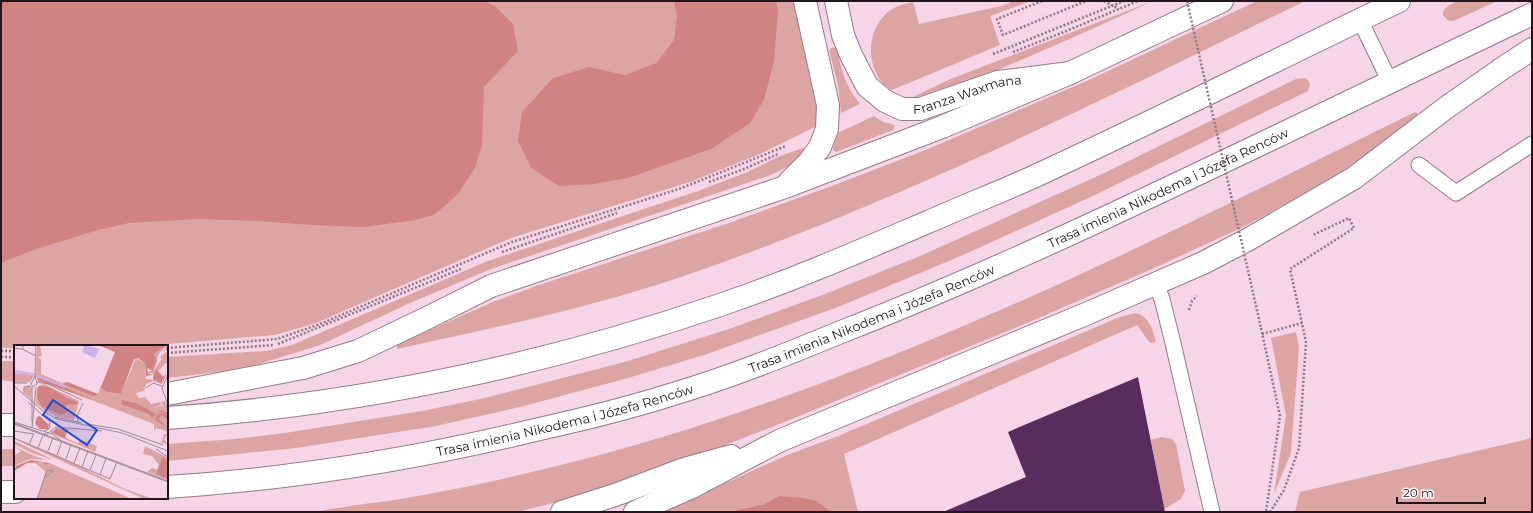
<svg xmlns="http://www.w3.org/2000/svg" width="1533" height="513" viewBox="0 0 1533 513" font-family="Montserrat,sans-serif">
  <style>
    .green { fill: #dca5a4 }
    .forest { fill: #d18383 }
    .building { fill: #592c5d }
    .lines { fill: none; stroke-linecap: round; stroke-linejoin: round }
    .service-casing { stroke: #967a8a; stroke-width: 17 }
    .minor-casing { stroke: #967a8a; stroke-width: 24 }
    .primary-casing { stroke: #967a8a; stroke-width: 24 }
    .path { stroke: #8f7985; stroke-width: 2.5; stroke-dasharray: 2 2; stroke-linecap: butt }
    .service { stroke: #fff; stroke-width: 15 }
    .minor { stroke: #fff; stroke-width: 22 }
    .primary { stroke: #fff; stroke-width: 22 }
    .path-bridge { stroke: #8f7985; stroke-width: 2.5; stroke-dasharray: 2 2; stroke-linecap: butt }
    .labels { text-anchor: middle; stroke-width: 4; stroke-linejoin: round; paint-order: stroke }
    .street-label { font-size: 13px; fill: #21161d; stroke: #fff }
    .inset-river { fill: none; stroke: #ccadee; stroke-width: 2 }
    .inset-road { fill: none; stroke: #a08996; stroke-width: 1 }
    .view { fill: #1d4ed8; fill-opacity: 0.15; stroke: #1d4ed8; stroke-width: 2 }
    .inset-edge { fill: none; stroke: #21161d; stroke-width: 2 }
  </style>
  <rect width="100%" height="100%" fill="#f5d5e7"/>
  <g class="green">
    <path d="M1 1H797L820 105 819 125 760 154 690 182 511 238 316 323 275 335 158 345 15 346V348H1Z"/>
    <path d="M1014 1H1031L990 16 1000 45 892 90C888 87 883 84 880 80 866 60 868 28 888 12 895 6 904 4 913 2L919 24 1001 6Z"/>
    <path d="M1153 1C1103 24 1053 47 1002 68 979 78 937 98 913 97L948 80Z"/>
    <path d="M1257 1H1305C1100 101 895 204 678 278 586 309 492 328 397 349V344L493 302 536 286 726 224 832 186 928 149 1089 80Z"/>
    <path d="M1457 1H1497L1456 20 1450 21C1434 13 1449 5 1457 1Z"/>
    <path d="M833 47 837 49C842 72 845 85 860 104L841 113 838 85 829 50Z"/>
    <path d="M1305 78 1308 80 1310 85 1308 91 1304 93 1097 194 961 256 838 307 704 355 628 378 520 407 436 426 296 448 167 461V444L235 439 285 433 422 411 485 398 582 373 628 361 732 328 825 294 920 256 1100 175 1296 79Z"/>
    <path d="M1415 112 1417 113V116L1359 160 1312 190 1243 227 1152 269 1027 323 772 427 681 462 577 497 517 512H317C332 508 348 507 364 504 391 501 418 496 445 491 535 473 626 450 713 421 956 342 1186 225 1415 112Z"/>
    <path d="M874 116 883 122 895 125 893 130 836 152 834 151 833 148 838 133Z"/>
    <path d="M812 145 795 163 771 175 491 269 410 303 320 345 256 365 218 372 167 378V357L266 351 292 345 488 261 698 191 748 172 780 156Z"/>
    <path d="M1135 313C1149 315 1153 330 1156 342L1150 343 1137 325 844 454 858 512H662L785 456 838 436 1120 317Z"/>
    <path d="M1296 332 1299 346 1291 453 1274 494 1286 415 1271 338Z"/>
    <path d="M1 361H15V382L1 380Z"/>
    <path d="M1162 437 1172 439 1176 444 1185 491 1181 499 1164 509 1151 440Z"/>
    <path d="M1532 438V512H1295L1300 492Z"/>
    <rect x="1" y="449" width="14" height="17"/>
  </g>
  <g class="forest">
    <path d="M1 1H485L496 7 513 24 518 51 484 87 482 145 475 168 458 194 434 215 410 221 363 227 311 225 258 221 200 219 129 223 98 230 36 249 1 263Z"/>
    <path d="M674 1H776L778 12 774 61 764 100 750 123 711 149 628 178 594 184 559 186 531 168 518 141 522 112 553 78 589 67 625 75 656 63 674 40 677 16Z"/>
    <path d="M779 496 804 498 817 501 831 512H730L765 504Z"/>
  </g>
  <path class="building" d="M1138 377 1165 512H943L1026 477 1008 432Z"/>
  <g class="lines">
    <defs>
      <g id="service">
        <path d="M1360 20 1390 82"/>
        <path d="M1419 165 1456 193 1532 144"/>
        <path d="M1156 284 1162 299 1172 339 1212 512"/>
      </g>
      <g id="minor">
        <path id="s1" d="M836 1 843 35 851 55 867 86 885 101 902 109H920L998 82 1070 73 1222 1"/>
      </g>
      <g id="primary">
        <path d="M789 182 809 162 820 147 827 129 828 105 805 1"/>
        <path d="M167 394 303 368 358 351 425 319 491 286 785 187 942 127 1070 73"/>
        <path d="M167 418C356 405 541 366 720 305 791 281 860 251 928 222 962 207 997 193 1031 178 1155 121 1276 60 1399 1"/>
        <path d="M1 425H15"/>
        <path id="s2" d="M167 487C291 479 415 459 535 430 580 420 626 409 670 395 728 378 785 355 841 332 928 298 1012 261 1096 222 1242 154 1387 83 1532 14"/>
        <path d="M1 492H15"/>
        <path d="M562 512 615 495 684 469 731 456"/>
        <path d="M635 512 692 487 779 441 1086 314 1203 263 1249 239 1354 178 1447 107 1503 68 1532 49"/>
      </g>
    </defs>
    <use href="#service" class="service-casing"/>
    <use href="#minor" class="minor-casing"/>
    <use href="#primary" class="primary-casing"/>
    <g class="path">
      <path d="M1042 1 997 19 1003 35 1086 1"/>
      <path d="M1104 1 1119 9"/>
      <path d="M1013 52 1064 32 1138 1"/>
      <path d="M993 54 1124 1"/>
      <path d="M709 182 744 169 778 154"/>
      <path d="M502 252 617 213"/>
      <path d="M1189 310 1192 301 1197 296"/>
      <path d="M1261 328 1280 416 1266 512"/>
      <path d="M1262 334 1302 323"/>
      <path d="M278 344 461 269"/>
      <path d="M167 348 277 339 320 324 512 242 679 189 786 146"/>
      <path d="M1 351H15"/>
      <path d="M167 353 274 345"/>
      <path d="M1 357H15"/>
      <path d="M1270 512 1284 490 1299 448 1306 342 1290 269 1354 228 1349 218 1313 235"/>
    </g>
    <use href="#service" class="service"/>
    <use href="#minor" class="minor"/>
    <use href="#primary" class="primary"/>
    <path class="path-bridge" d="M1187 1 1261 328"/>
  </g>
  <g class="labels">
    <g class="street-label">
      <text dy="5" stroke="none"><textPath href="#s1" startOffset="201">Franza Waxmana</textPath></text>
      <text dy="5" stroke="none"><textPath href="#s2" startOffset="1052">Trasa imienia Nikodema i Józefa Renców</textPath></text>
      <text dy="5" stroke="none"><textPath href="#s2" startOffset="728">Trasa imienia Nikodema i Józefa Renców</textPath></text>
      <text dy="5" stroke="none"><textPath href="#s2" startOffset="404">Trasa imienia Nikodema i Józefa Renców</textPath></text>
    </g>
  </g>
  <g transform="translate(14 345)">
    <rect width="154" height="154" fill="#f5d5e7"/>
    <path d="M23 0H26L28 11 24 12 27 15V29L48 38 46 40 49 41 48 38 53 37 84 50 88 43 93 47 107 49 122 13 131 18 132 34 139 35V29L133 27 140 25 148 14 146 12 153 6 150 3 144 10 143 16 140 9 151 1 154 2V19L152 18 144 26 150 32 154 27 148 39 139 36 132 39 130 46 122 48 125 53 131 52 137 59 146 57 147 60 139 63 148 61 151 65 147 57 151 56 154 61V67L152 65 154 68V89L151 92 154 94 151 93V92L150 94 154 99 147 98 150 89H153L152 86 142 83 140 86V79L33 38 24 37 22 31 35 35 22 30ZM0 28 13 29 20 31 16 37 0 38ZM30 39 65 56 60 75 41 71 29 64 12 50 9 45 14 40 18 43 17 53 22 58 23 42ZM50 83 66 87 54 85 51 93 64 98 67 95 83 101 81 107 37 88V86ZM0 94 43 110 111 144 139 154H130ZM0 96 5 98 40 115 18 108 0 99ZM0 101 18 110 32 115 16 114 0 121V111L7 106ZM131 101 154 113V135L133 127 138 123 143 125 145 120 138 111 129 109ZM20 117 35 118 118 154H23L32 127Z" fill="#dca5a4"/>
    <path d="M84 0H142L151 1 140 9 143 16 139 26 133 23 134 28 138 30 132 31 131 18 124 13 120 14 107 49 93 47 87 43 84 50 79 51 49 39 53 37 84 49 101 7ZM142 24 149 32 152 29 147 38 139 34ZM23 33 34 35 81 56 25 36ZM26 41 35 42 55 54 62 56 64 59 52 60 53 67 47 70 27 61 23 52 24 42ZM108 55 122 58 142 69 138 73 135 69 107 59ZM146 65 154 68V75L148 70 144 74 154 83 141 75 144 69 152 68 145 67ZM26 71 35 80 34 84H26L21 79 23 72ZM42 83 52 85 51 93 60 98 39 88ZM149 111 154 118V134L142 129ZM17 115 35 118 33 120 28 117 13 118 0 126 2 121Z" fill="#d18383"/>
    <path d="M71 0 85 4 81 13 68 7Z" fill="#ccadee"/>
    <path class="inset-river" d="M0 26 18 29 51 42"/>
    <path class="inset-road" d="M0 3 8 4 10 0M8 4 22 11M154 30 148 43 154 60M21 31 23 39 19 42 17 39 21 31 22 0M23 37 34 39 68 55M0 38H13M0 41 29 66 43 74 108 88 154 106M132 43 139 38 148 41M10 49V42L17 41M14 57 36 77 35 84 30 86M41 72 68 78M0 77 38 89 48 96M64 77 63 71 69 58M0 78 154 136M18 78V42M0 79 154 137M73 79 104 84 149 100M18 83 22 42M0 86 20 89M29 89H33L42 82 88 86M0 93 96 134 103 117M15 100 20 88M24 103 29 90M142 104 154 112M34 106 39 93M43 110 48 96M52 114 57 100M60 118 66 103M68 122 74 106M76 125 82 110M86 130 92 113M23 154 33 125 39 126 30 133"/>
    <path class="view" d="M39 55 83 85 73 100 29 70Z"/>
    <rect width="154" height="154" class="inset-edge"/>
  </g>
  <rect width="1533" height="513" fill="none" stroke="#21161d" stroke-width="4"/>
  <path d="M1397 497v6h88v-6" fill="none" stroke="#21161d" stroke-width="2"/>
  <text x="1403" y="497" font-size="12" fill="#21161d" stroke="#ffffff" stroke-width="3" paint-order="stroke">20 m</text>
</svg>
